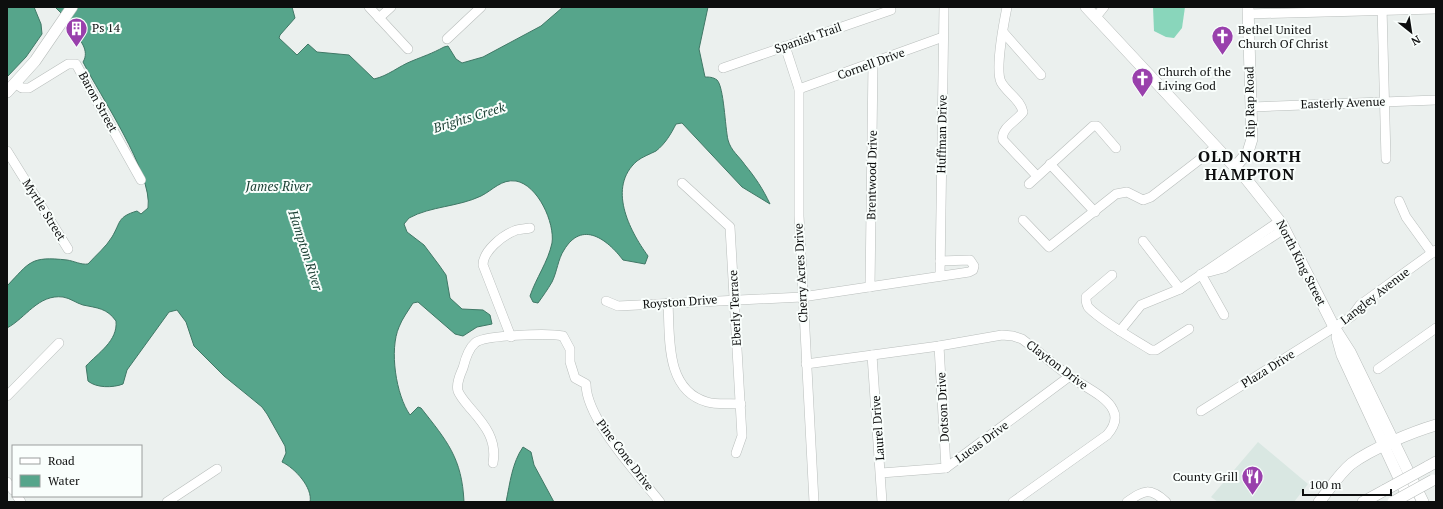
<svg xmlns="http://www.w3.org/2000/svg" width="1443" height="509" viewBox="0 0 1443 509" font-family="'PT Serif',serif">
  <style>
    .built { fill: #d9e7e2 }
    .green { fill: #89d6bb }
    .water { fill: #56a58b; stroke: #407866 }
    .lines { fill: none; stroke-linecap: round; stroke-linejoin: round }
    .minor-casing { stroke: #b9bebc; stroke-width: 10 }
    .major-casing { stroke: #b9bebc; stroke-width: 12 }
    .minor { stroke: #fff; stroke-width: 9 }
    .major { stroke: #fff; stroke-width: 11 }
    .major-bridge-casing { stroke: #b9bebc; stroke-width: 12; stroke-linecap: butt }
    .major-bridge { stroke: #fff; stroke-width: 11 }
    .labels { text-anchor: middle; stroke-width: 4; stroke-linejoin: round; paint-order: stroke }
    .poi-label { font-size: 12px; fill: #0d0e0e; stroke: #f9fefc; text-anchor: start }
    .street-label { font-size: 12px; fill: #0d0e0e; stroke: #f9fefc }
    .water-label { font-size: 13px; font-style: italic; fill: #1b4034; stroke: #f9fefc }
    .district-label { font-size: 16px; font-weight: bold; letter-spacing: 1px; fill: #0d0e0e; stroke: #f9fefc }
  </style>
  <rect width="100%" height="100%" fill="#ebf0ee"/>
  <path class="built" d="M1258 442 1308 484 1294 502H1218L1211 497Z"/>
  <path class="green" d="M1153 7H1185L1182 28 1174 38 1166 37 1154 31Z"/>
  <g class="water">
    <path d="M7 7H34L41 24 42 34 26 57 7 77Z"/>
    <path d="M55 7H292L295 18 280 35 279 38 297 55 308 44 317 52 349 55 374 79C388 76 399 66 412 61 424 56 431 54 444 47L448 46 456 59 462 63 483 57 541 26 563 7H708L699 49 705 77C709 77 713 77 717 80 724 87 725 127 728 140 731 151 739 156 745 165 755 177 763 189 770 204L742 187 682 123 676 124C671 134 665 144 656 151 650 154 642 157 637 161 607 187 629 230 648 256L645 264 623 260C607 239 582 220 564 250 558 259 557 272 552 282 548 289 543 296 538 303L533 302 530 296C536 278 548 262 552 243 555 223 538 185 516 181 501 179 493 190 481 196 458 207 431 206 409 218L404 224 407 232 424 245 439 265 446 275 450 298 462 309 483 310 490 315 492 324 477 327 463 336 455 334 418 302 413 303C408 311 402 319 399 327 389 350 396 395 410 415L418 407 421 408C447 441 462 458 464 502H310C313 488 295 468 282 462L286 453 285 446 267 414 262 407 224 376 194 346 186 322 177 310 169 312 127 370 123 384C113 388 96 388 88 381L86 366C98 353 118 341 116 321 107 308 97 308 83 305 76 303 70 298 63 297 38 294 26 318 7 328V286C30 262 30 256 67 260 74 261 81 265 88 264 96 255 106 247 112 237 121 222 117 217 137 211L141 214 148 208C153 173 99 94 83 62 90 51 80 38 71 31L70 22Z"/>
    <path d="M523 447 531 452 534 465 554 502H506C510 483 512 463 523 447Z"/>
  </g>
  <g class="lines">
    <defs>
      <g id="minor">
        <path d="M369 7 408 49"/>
        <path d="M1007 7C1004 22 995 70 1001 82 1007 93 1021 100 1023 112 1017 121 1000 128 1003 140L1037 176"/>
        <path d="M1382 7 1386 159"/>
        <path d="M1248 14 1436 9"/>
        <path d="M1096 17 1104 7"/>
        <path d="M379 18 391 7"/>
        <path d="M1003 32 1041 75"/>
        <path d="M447 39 481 7"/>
        <path d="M785 46 799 89V216L814 502"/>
        <path d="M723 68 891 10 890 7"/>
        <path d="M16 84 22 88H29L68 64H76L141 180"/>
        <path d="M799 89 943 37"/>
        <path d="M1251 107 1436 100"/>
        <path d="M7 151 68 249"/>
        <path d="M1050 164 1095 212"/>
        <path d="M682 183 730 227 742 436 736 453"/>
        <path d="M1029 184 1093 126H1097L1116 148"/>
        <path d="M1399 201 1406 217 1432 253"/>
        <path d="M1023 220 1049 247 1116 194 1127 192 1143 200 1151 197 1216 147"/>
        <path d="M1143 241 1180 289"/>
        <path d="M1209 272 1224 268 1278 233 1282 224"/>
        <path d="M1201 274 1224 315"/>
        <path d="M1112 275 1086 297C1086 301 1086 305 1089 308 1104 323 1132 338 1151 350H1156L1189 329"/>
        <path d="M940 276 944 7"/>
        <path d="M870 287 873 63"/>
        <path d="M606 301 618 306 802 297 969 272 973 270 974 266 970 260 940 261"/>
        <path d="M668 303C670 338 665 390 707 402 717 405 730 403 741 404"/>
        <path d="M1120 331 1141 305 1180 289 1274 225 1282 224"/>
        <path d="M511 337 483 265C483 251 502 236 514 231 519 229 525 229 530 228"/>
        <path d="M939 346 946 468"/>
        <path d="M872 355 882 502"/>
        <path d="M806 364 939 346 1002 335 1013 336 1022 339C1038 351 1053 364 1069 376 1081 385 1107 396 1113 410 1118 419 1113 428 1107 435L1013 502"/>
        <path d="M1378 369 1436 328"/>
        <path d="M7 396 59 343"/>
        <path d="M1201 411 1352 316 1360 305 1436 250"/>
        <path d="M493 463C497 440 485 425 471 409 466 403 461 398 458 391 456 384 460 375 463 368 465 360 469 348 475 343 484 335 549 333 563 336L570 349V362L575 378 586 384C586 419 638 474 660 502"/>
        <path d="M881 473 946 468 1070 376"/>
        <path d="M7 482 13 490"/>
        <path d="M17 496 21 502"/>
        <path d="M167 502 217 469"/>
        <path d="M1127 502C1144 490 1150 487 1166 502"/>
      </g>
      <g id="major">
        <path d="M1086 7 1247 180 1282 224 1334 327 1350 352 1423 502"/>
        <path d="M7 92 35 61 72 7"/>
        <path d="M1235 167 1248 152 1252 139 1248 7"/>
        <path d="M1337 337 1342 355 1410 502"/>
        <path d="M1427 467 1436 462"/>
        <path d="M1319 502C1329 490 1339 474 1351 464 1371 449 1412 432 1436 425"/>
        <path d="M1363 502 1385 490"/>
      </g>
    </defs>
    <use href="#minor" class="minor-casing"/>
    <use href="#major" class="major-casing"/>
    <use href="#minor" class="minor"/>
    <use href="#major" class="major"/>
    <defs>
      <g id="major-bridge">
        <path d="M1385 490 1427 467"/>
        <path d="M1393 502 1433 480"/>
      </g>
    </defs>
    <use href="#major-bridge" class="major-bridge-casing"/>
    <use href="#major-bridge" class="major-bridge"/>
  </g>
  <defs>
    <symbol id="building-pin" viewBox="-11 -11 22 30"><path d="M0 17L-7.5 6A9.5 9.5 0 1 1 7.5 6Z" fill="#9940ac" stroke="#f9fefc"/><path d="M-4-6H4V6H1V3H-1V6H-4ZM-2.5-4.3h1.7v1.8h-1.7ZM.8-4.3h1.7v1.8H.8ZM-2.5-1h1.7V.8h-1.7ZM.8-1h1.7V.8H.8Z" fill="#fff"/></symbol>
    <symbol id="church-pin" viewBox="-11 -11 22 30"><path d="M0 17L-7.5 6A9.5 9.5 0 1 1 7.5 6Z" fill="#9940ac" stroke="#f9fefc"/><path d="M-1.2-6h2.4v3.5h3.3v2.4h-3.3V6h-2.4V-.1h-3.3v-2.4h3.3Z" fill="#fff"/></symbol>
    <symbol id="restaurant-pin" viewBox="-11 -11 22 30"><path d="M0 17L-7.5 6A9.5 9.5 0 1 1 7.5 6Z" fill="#9940ac" stroke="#f9fefc"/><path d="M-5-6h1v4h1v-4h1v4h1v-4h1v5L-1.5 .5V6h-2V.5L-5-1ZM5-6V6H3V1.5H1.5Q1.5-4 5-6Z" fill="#fff"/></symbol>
  </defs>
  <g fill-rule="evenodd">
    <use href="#building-pin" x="64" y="16" width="25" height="34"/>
    <use href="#church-pin" x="1210" y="24" width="25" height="34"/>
    <use href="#church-pin" x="1130" y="66" width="25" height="34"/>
    <use href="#restaurant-pin" x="1240" y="464" width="25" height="34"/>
  </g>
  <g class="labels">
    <g class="poi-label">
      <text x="92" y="32">Ps 14</text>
      <text x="1238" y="34">Bethel United<tspan x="1238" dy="14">Church Of Christ</tspan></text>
      <text x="1158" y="76">Church of the<tspan x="1158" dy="14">Living God</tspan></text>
      <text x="1238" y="481" text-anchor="end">County Grill</text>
    </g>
    <g class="street-label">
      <text transform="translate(808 38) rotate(-19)" y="4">Spanish Trail</text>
      <text transform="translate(871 64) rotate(-20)" y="4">Cornell Drive</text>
      <text transform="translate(98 102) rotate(61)" y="4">Baron Street</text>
      <text transform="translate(1250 102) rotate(-91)" y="4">Rip Rap Road</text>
      <text transform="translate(1343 103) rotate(-2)" y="4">Easterly Avenue</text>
      <text transform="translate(942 134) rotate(-89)" y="4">Huffman Drive</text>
      <text transform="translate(872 175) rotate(-89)" y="4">Brentwood Drive</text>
      <text transform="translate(44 210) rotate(58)" y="4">Myrtle Street</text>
      <text transform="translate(1301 263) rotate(63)" y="4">North King Street</text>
      <text transform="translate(801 273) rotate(-93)" y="4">Cherry Acres Drive</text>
      <text transform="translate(1375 296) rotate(-38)" y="4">Langley Avenue</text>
      <text transform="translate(680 302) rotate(-4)" y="4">Royston Drive</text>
      <text transform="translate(735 308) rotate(-93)" y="4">Eberly Terrace</text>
      <text transform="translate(1057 365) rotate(37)" y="4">Clayton Drive</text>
      <text transform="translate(1268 369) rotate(-32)" y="4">Plaza Drive</text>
      <text transform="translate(943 407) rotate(-93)" y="4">Dotson Drive</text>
      <text transform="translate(878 428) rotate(-94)" y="4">Laurel Drive</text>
      <text transform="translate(982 442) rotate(-36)" y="4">Lucas Drive</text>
      <text transform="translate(625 455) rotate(53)" y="4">Pine Cone Drive</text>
    </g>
    <g class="water-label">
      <text transform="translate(469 117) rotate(-17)" y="5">Brights Creek</text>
      <text x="278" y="191">James River</text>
      <text transform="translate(306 250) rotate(72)" y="5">Hampton River</text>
    </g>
    <g class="district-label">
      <text x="1250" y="162">OLD NORTH<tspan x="1250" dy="18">HAMPTON</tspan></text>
    </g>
  </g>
  <rect width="1443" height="509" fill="none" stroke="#0d0e0e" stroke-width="16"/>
  <rect x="12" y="445" width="130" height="52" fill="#f9fefc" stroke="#9b9e9d"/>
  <rect x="20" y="458" width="20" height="6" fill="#ffffff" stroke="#9b9e9d"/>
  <text x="48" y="465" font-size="12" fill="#0d0e0e">Road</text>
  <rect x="20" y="475" width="20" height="12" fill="#56a58b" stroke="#9b9e9d"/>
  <text x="48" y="485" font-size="12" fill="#0d0e0e">Water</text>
  <g transform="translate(1411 32) rotate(150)" stroke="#f9fefc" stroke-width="3" paint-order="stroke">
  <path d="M0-3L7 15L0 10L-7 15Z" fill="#0d0e0e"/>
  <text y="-6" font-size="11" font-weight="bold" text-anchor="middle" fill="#0d0e0e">N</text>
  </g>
  <path d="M1303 489v6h88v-6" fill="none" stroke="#0d0e0e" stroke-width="2"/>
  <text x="1309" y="489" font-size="12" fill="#0d0e0e" stroke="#f9fefc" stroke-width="3" paint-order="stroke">100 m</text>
</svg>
